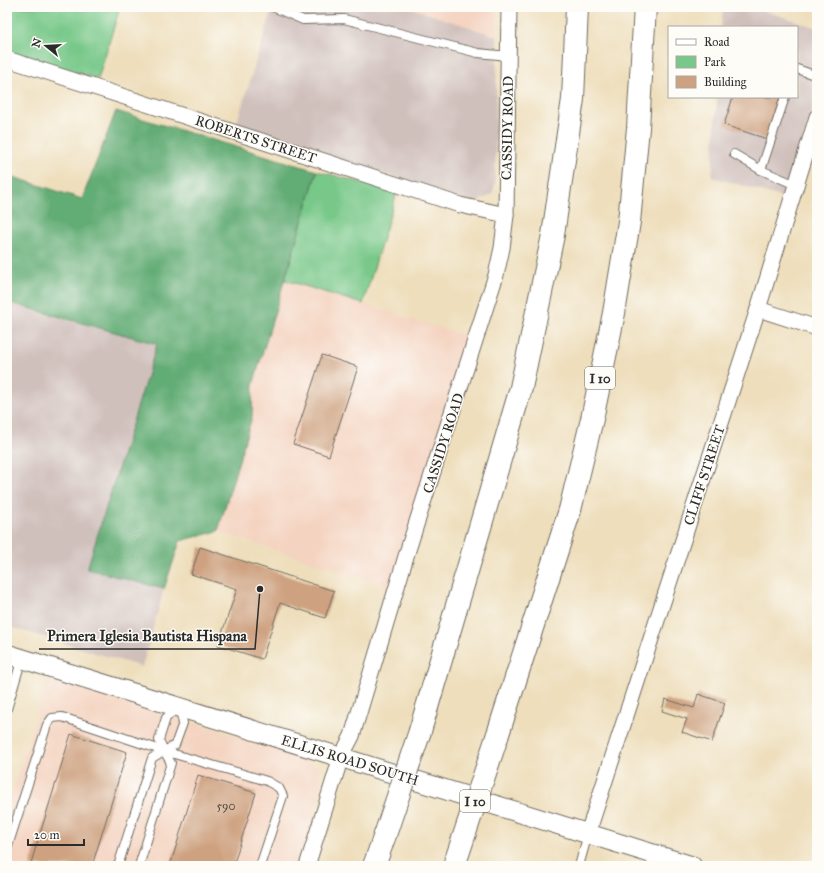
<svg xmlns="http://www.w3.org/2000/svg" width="824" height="873" viewBox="0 0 824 873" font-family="'IM FELL Great Primer',serif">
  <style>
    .built { fill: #f4d3c0 }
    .industrial { fill: #d0c0bc }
    .green { fill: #78c889; stroke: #527a5a }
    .forest { fill: #62ac75; stroke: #466c50 }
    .building { fill: #cea180 }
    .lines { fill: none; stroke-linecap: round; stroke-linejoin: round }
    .service-casing { stroke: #6f6a5e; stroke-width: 10 }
    .minor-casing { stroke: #6f6a5e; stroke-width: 17 }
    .tertiary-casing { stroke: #6f6a5e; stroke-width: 21 }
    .motorway-casing { stroke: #6f6a5e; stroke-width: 24 }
    .service { stroke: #fff; stroke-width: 8 }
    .minor { stroke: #fff; stroke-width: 15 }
    .tertiary { stroke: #fff; stroke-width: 19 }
    .motorway { stroke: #fff; stroke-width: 22 }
    .motorway-bridge-casing { stroke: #6f6a5e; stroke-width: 24; stroke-linecap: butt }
    .motorway-bridge { stroke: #fff; stroke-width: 22 }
    .labels { text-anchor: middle; stroke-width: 3; stroke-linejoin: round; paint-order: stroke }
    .number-label { font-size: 12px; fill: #544840 }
    .shield { fill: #fdfcf7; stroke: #6a6a68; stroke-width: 1 }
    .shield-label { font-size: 13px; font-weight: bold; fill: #2b2b2b }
    .street-label { font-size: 14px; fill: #2b2b2b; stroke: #fdfcf7 }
    .leader { fill: none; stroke: #2b2b2b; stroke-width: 1.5 }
    .callout-dot { fill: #2b2b2b; stroke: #fdfcf7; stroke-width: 1.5 }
    .callout-label { font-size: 15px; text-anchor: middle; font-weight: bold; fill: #2b2b2b; stroke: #fdfcf7; stroke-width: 3; stroke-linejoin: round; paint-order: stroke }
  </style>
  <rect width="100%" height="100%" fill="#fdfcf7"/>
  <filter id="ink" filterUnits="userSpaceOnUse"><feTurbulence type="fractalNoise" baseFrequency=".025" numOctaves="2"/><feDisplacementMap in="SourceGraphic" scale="8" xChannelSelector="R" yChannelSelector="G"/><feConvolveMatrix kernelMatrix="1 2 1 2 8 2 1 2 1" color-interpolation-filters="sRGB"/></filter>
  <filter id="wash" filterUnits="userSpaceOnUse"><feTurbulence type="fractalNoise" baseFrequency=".012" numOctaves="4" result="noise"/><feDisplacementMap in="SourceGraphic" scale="16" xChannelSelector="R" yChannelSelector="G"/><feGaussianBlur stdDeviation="0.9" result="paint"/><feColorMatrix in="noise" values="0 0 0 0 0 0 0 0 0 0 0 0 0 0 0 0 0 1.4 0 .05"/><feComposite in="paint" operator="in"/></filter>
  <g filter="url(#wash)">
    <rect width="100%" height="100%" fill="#eedebc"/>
    <g class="built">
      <path d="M404 7H497V36Z"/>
      <path d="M285 280 469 337 390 587 218 531 252 417 253 385Z"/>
      <path d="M48 678 304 757 320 771 322 788 298 866H7V810Z"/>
    </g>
    <g class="industrial">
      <path d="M273 7H407L497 36 495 185 492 194 479 201 469 202 236 125Z"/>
      <path d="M723 7H753L817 28V95L785 198 712 177 717 97H797V27H721Z"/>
      <path d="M7 303 157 344 87 569 164 589 142 667 7 626Z"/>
    </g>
    <g class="green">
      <path d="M7 7H120L98 79 7 52Z"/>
      <path d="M317 171 397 192 363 304 285 280Z"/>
    </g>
    <path class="forest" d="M116 111 317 171 253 385 252 417 218 531 180 541 164 589 87 569 157 344 7 302V175L82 199Z"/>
    <g id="blocks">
      <g class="building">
        <path d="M733 97H780L767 139 724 125Z"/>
        <path d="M322 355 358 367 329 456 293 444Z"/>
        <path d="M200 547 334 591 325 618 280 603 262 659 218 645 237 589 191 574Z"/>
        <path d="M698 694 725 703 712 742 682 732 687 719 662 711 665 699 694 708Z"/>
        <path d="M71 734 127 752 92 866H30Z"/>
        <path d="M198 775 256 793 233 866H170Z"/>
      </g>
    </g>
  </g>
  <g filter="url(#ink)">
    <use href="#blocks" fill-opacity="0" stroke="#6f6a5e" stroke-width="1"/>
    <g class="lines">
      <defs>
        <g id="service">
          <path d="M273 7 303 20 344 19 478 53 508 56"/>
          <path d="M797 69 817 76"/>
          <path d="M785 97 761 170 796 185"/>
          <path d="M734 154 761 170"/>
          <path d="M179 706 183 723 175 745 164 751 159 740 166 718Z"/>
          <path d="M7 709 22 658"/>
          <path d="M7 849 47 725 52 718 62 717 164 751 267 781 279 788 283 796 260 866"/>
          <path d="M118 866 152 758 164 751"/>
          <path d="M139 866 171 763 164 751"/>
          <path d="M579 866 588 834"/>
        </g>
        <g id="minor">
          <path d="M7 59 460 205 506 215"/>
          <path d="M758 309 817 328"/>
          <path d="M588 833 758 309 817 117"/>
          <path d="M307 866 341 757 352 736 407 553 496 275 502 248 506 215 509 7"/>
        </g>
        <path id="tertiary" d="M7 654 692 866"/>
        <g id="motorway">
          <path d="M420 731 521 388 553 235 573 99 577 7"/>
          <path d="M497 737 570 510 592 419 614 313 629 222 638 128 645 7"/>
          <path d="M374 866 385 835"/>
        </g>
      </defs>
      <use href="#service" class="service-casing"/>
      <use href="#minor" class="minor-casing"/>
      <use href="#tertiary" class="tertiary-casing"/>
      <use href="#motorway" class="motorway-casing"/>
      <use href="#service" class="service"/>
      <use href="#minor" class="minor"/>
      <use href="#tertiary" class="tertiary"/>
      <use href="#motorway" class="motorway"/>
      <defs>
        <g id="motorway-bridge">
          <path d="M385 835 420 731"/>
          <path d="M454 866 497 737"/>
        </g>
      </defs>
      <use href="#motorway-bridge" class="motorway-bridge-casing"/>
      <use href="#motorway-bridge" class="motorway-bridge"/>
    </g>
  </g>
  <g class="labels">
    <g class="number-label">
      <text x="226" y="810">590</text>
    </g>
    <g class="shield">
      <rect x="585" y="367" width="30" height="22" rx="3"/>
      <rect x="460" y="790" width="30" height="22" rx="3"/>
    </g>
    <g class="shield-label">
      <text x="600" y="383">I 10</text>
      <text x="475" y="806">I 10</text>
    </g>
    <g class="street-label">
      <text transform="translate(507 128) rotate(-89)" y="5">CASSIDY ROAD</text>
      <text transform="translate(256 139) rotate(18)" y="5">ROBERTS STREET</text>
      <text transform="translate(443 443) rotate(-72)" y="5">CASSIDY ROAD</text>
      <text transform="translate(704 475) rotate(-72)" y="5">CLIFF STREET</text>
      <text transform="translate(350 760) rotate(17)" y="5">ELLIS ROAD SOUTH</text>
    </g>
  </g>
  <path class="leader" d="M260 589L255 649H39"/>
  <circle class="callout-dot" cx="260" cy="589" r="4"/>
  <g class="callout-label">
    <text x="147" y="641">Primera Iglesia Bautista Hispana</text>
  </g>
  <rect width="824" height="873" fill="none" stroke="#fdfcf7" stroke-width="24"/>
  <rect x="668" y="26" width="130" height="72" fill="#fdfcf7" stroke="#a9a8a5"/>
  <rect x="676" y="39" width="20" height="6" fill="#ffffff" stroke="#a9a8a5"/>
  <text x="704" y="46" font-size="12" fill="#2b2b2b">Road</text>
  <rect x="676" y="56" width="20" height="12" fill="#78c889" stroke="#a9a8a5"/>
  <text x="704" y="66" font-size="12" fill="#2b2b2b">Park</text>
  <rect x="676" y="76" width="20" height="12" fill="#cea180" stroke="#a9a8a5"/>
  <text x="704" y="86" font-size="12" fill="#2b2b2b">Building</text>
  <g transform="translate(46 46) rotate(288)" stroke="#fdfcf7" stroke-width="3" paint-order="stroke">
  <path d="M0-3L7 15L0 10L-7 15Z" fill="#2b2b2b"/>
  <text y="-6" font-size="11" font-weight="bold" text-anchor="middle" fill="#2b2b2b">N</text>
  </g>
  <path d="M28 839v6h56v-6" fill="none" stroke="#2b2b2b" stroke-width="2"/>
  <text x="34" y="839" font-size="12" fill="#2b2b2b" stroke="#fdfcf7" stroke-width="3" paint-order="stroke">20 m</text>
</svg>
